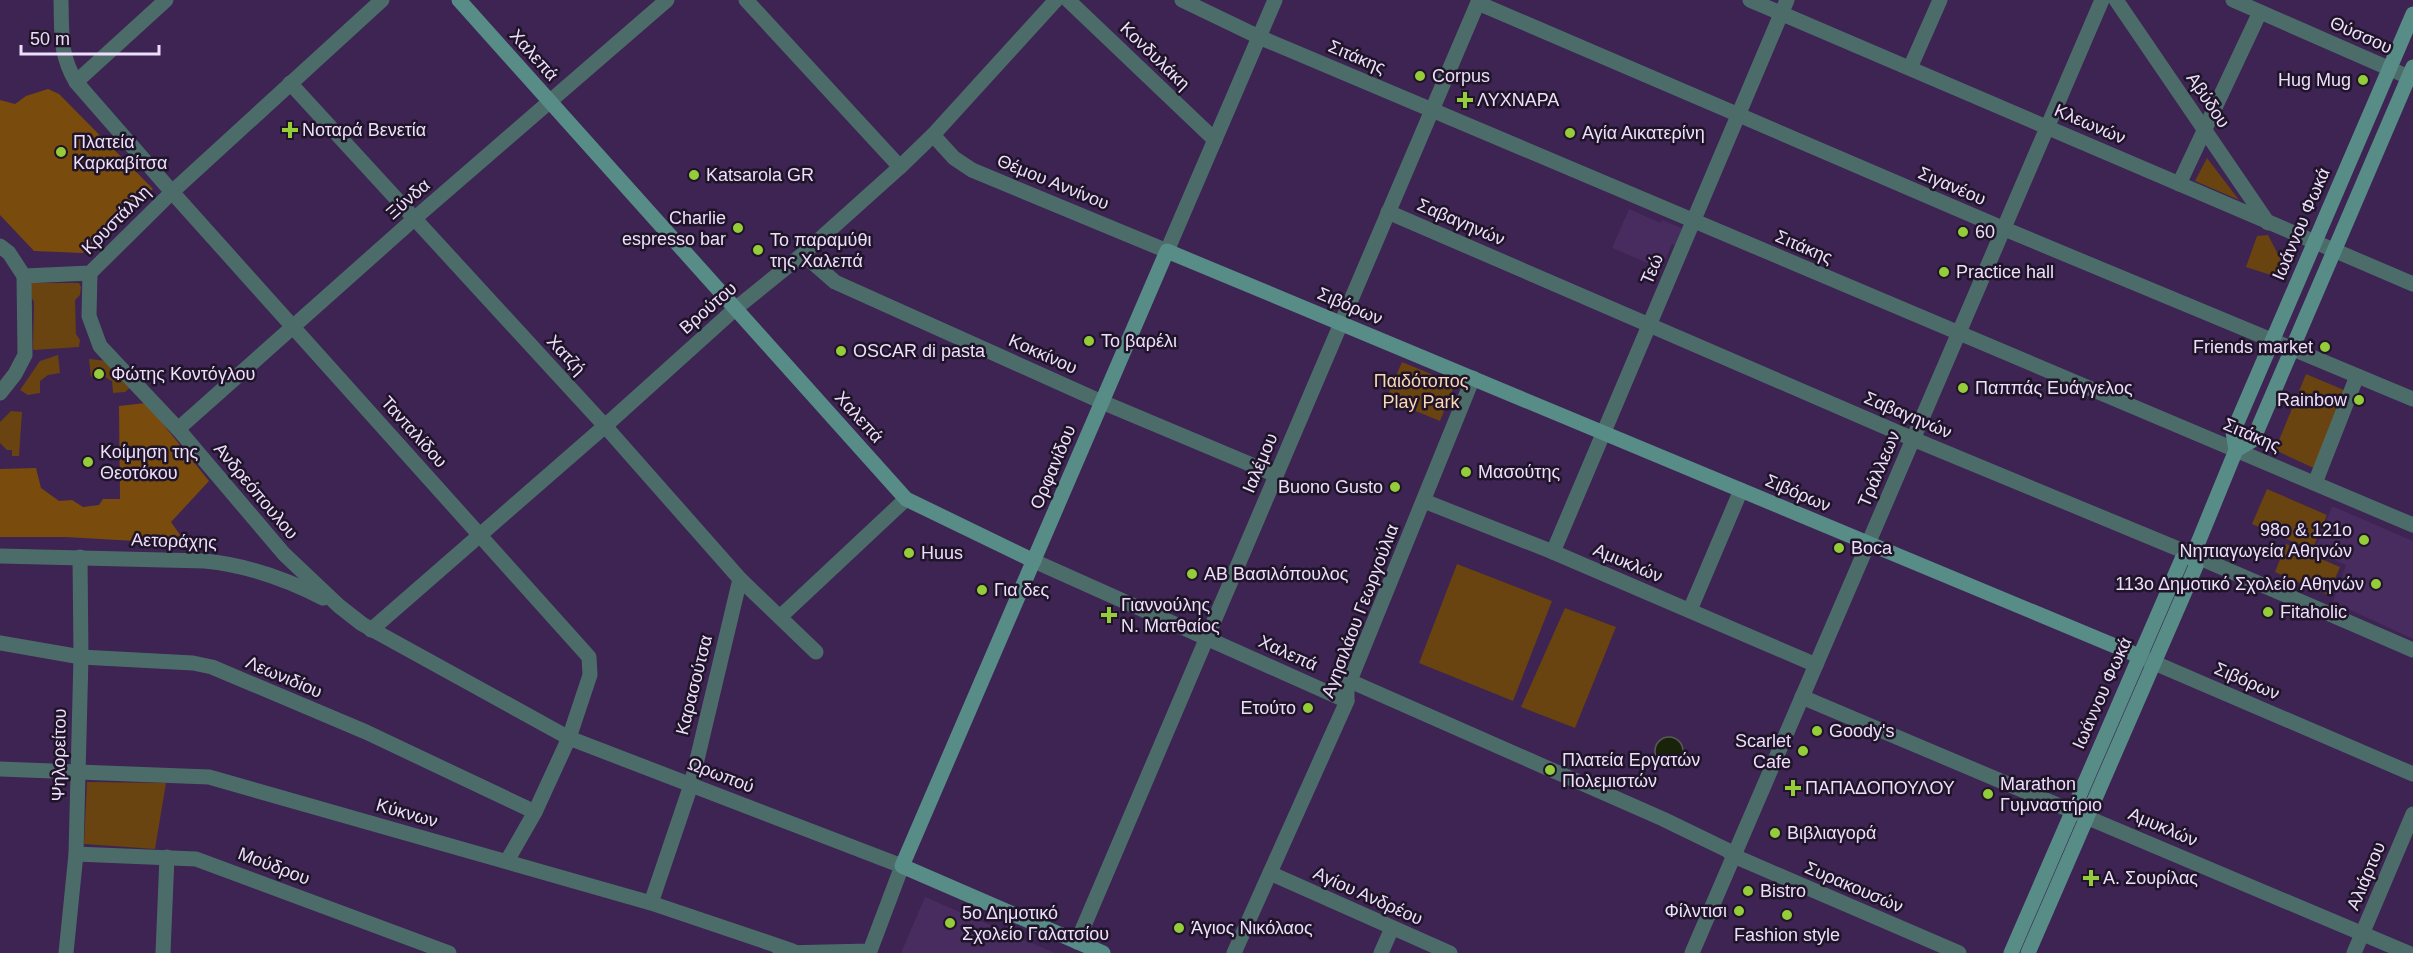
<svg xmlns="http://www.w3.org/2000/svg" width="2413" height="953" viewBox="0 0 2413 953" font-family="Helvetica,sans-serif">
  <style>
    .built { fill: #482b5f }
    .green { fill: #694310 }
    .forest { fill: #794c0d }
    .water { fill: #192309; stroke: #595b52; stroke-width: 1.5 }
    .lines { fill: none; stroke-linecap: round; stroke-linejoin: round }
    .street { stroke: #4c6c69; stroke-width: 15 }
    .secondary { stroke: #578c87; stroke-width: 15 }
    .poi-dot { fill: #95cc3a; stroke: #1f1428; stroke-width: 2 }
    .labels { text-anchor: middle; stroke-width: 5; stroke-linejoin: round; paint-order: stroke }
    .street-label { font-size: 18px; fill: #eddffc; stroke: #1f1428 }
    .poi-label { font-size: 18px; fill: #eddffc; stroke: #1f1428; text-anchor: start }
    .park-label { font-size: 18px; fill: #fad8b5; stroke: #1f1428 }
  </style>
  <rect width="100%" height="100%" fill="#3d2452"/>
  <g class="built">
    <path d="M1629 209 1661 223 1662 220 1682 228 1675 245 1672 244 1661 269 1612 248Z"/>
    <path d="M2332 506 2413 541V639L2333 602 2346 565 2317 552 2316 547Z"/>
    <path d="M925 897 1048 950 1056 953H901Z"/>
  </g>
  <g class="green">
    <path d="M2207 158 2239 200 2195 181Z"/>
    <path d="M2268 235 2285 268 2280 278 2246 267 2257 236Z"/>
    <path d="M32 283H79L81 287 80 295 75 300 76 334 80 340 79 347 34 350 33 349 34 302 30 295V286Z"/>
    <path d="M58 355 60 373 48 375 40 381V393L28 395 20 390 40 361Z"/>
    <path d="M89 359 108 361 132 386 125 392 113 393 112 381 103 376 91 377Z"/>
    <path d="M1402 362 1455 384 1440 421 1386 399Z"/>
    <path d="M2306 374 2351 393 2320 471 2275 450Z"/>
    <path d="M11 411 22 412 19 456H12V450H7L0 443V422Z"/>
    <path d="M2267 489 2327 515 2312 550 2252 524Z"/>
    <path d="M2286 544 2340 567 2328 595 2275 572Z"/>
    <path d="M1457 564 1552 601 1513 701 1419 663Z"/>
    <path d="M1565 608 1616 627 1575 728 1521 707Z"/>
    <path d="M87 782 166 783 155 849 84 844Z"/>
  </g>
  <g class="forest">
    <path d="M48 89 59 94 153 189 83 253 34 251 0 215V100L15 104 26 96Z"/>
    <path d="M146 403 209 481 171 522 180 535 171 543 65 537H0V469L36 468 41 488 59 501 72 500 83 507 99 505 103 499H120L119 406Z"/>
  </g>
  <circle class="water" cx="1669" cy="751" r="14"/>
  <g class="lines">
    <g class="street">
      <path d="M61 0C62 33 59 53 76 82L172 192 589 657 590 675 569 738 535 812 507 861"/>
      <path d="M746 0 900 167"/>
      <path d="M1068 0 1215 140"/>
      <path d="M1182 0 1259 37 1432 110 2413 525"/>
      <path d="M1750 0 2413 284"/>
      <path d="M2116 0 2268 223"/>
      <path d="M2233 0 2413 79"/>
      <path d="M1478 3 1995 225 2413 399"/>
      <path d="M1910 68 1940 0"/>
      <path d="M76 82 166 0"/>
      <path d="M290 83 605 426 740 579 816 652"/>
      <path d="M933 135 954 158 972 170 1167 251 1275 0"/>
      <path d="M2179 184 2260 12"/>
      <path d="M1388 212 1913 439 2193 555 2413 650"/>
      <path d="M0 246 9 253 24 276"/>
      <path d="M803 254 835 282 1102 402 1276 475"/>
      <path d="M90 273 89 316 100 346 178 429 284 554 339 606 362 624 569 738 902 866 870 951 780 953"/>
      <path d="M24 276 90 273 172 192 382 0"/>
      <path d="M0 393 15 374 25 355 24 276"/>
      <path d="M178 429 414 219 667 0"/>
      <path d="M2315 483 2357 376"/>
      <path d="M1424 501 1553 552 1816 665"/>
      <path d="M1553 552 1787 0"/>
      <path d="M0 556 205 561C246 565 286 579 323 598"/>
      <path d="M1034 561 1347 701"/>
      <path d="M1690 610 1741 490"/>
      <path d="M780 617 906 499"/>
      <path d="M371 630 605 426 735 309 803 254 900 167 933 135 1056 0"/>
      <path d="M0 643 81 657 193 663 212 667 366 732 535 812"/>
      <path d="M2143 658 2413 774"/>
      <path d="M1350 681 1663 819 1727 850 1734 856 1959 953"/>
      <path d="M1802 697 2408 953"/>
      <path d="M0 769 209 777 651 903 793 951"/>
      <path d="M76 854 196 859 449 953"/>
      <path d="M1270 873 1450 953"/>
      <path d="M651 903 691 785 740 579"/>
      <path d="M1077 942 1479 0"/>
      <path d="M66 953 76 854 81 657 80 557"/>
      <path d="M163 953 167 857"/>
      <path d="M1234 953 1347 701V688L1473 378"/>
      <path d="M1381 953 1392 928"/>
      <path d="M1692 953 2102 0"/>
      <path d="M2354 953 2413 814"/>
    </g>
    <g class="secondary">
      <path d="M459 0 906 499 1034 561"/>
      <path d="M2236 450 2253 440 2413 67"/>
      <path d="M1103 953 902 866 1167 251 2139 656"/>
      <path d="M2011 953 2182 559 2193 555"/>
      <path d="M2028 953 2196 566 2193 555 2236 450 2233 432 2413 14"/>
    </g>
  </g>
  <g class="poi-dot">
    <circle cx="1420" cy="76" r="6"/>
    <circle cx="2363" cy="80" r="6"/>
    <path d="M1462 91h6v6h6v6h-6v6h-6v-6h-6v-6h6z"/>
    <path d="M287 121h6v6h6v6h-6v6h-6v-6h-6v-6h6z"/>
    <circle cx="1570" cy="133" r="6"/>
    <circle cx="61" cy="152" r="6"/>
    <circle cx="694" cy="175" r="6"/>
    <circle cx="738" cy="228" r="6"/>
    <circle cx="1963" cy="232" r="6"/>
    <circle cx="758" cy="250" r="6"/>
    <circle cx="1944" cy="272" r="6"/>
    <circle cx="1089" cy="341" r="6"/>
    <circle cx="2325" cy="347" r="6"/>
    <circle cx="841" cy="351" r="6"/>
    <circle cx="99" cy="374" r="6"/>
    <circle cx="1963" cy="388" r="6"/>
    <circle cx="2359" cy="400" r="6"/>
    <circle cx="88" cy="462" r="6"/>
    <circle cx="1466" cy="472" r="6"/>
    <circle cx="1395" cy="487" r="6"/>
    <circle cx="2364" cy="540" r="6"/>
    <circle cx="1839" cy="548" r="6"/>
    <circle cx="909" cy="553" r="6"/>
    <circle cx="1192" cy="574" r="6"/>
    <circle cx="2376" cy="584" r="6"/>
    <circle cx="982" cy="590" r="6"/>
    <circle cx="2268" cy="612" r="6"/>
    <path d="M1106 606h6v6h6v6h-6v6h-6v-6h-6v-6h6z"/>
    <circle cx="1308" cy="708" r="6"/>
    <circle cx="1817" cy="731" r="6"/>
    <circle cx="1803" cy="751" r="6"/>
    <circle cx="1550" cy="770" r="6"/>
    <path d="M1790 779h6v6h6v6h-6v6h-6v-6h-6v-6h6z"/>
    <circle cx="1988" cy="794" r="6"/>
    <circle cx="1775" cy="833" r="6"/>
    <path d="M2088 869h6v6h6v6h-6v6h-6v-6h-6v-6h6z"/>
    <circle cx="1748" cy="891" r="6"/>
    <circle cx="1739" cy="911" r="6"/>
    <circle cx="1787" cy="915" r="6"/>
    <circle cx="950" cy="923" r="6"/>
    <circle cx="1179" cy="928" r="6"/>
  </g>
  <g class="labels">
    <g class="street-label">
      <text transform="translate(2361 35) rotate(24)" y="6">Θύσσου</text>
      <text transform="translate(534 55) rotate(48)" y="6">Χαλεπά</text>
      <text transform="translate(1155 56) rotate(44)" y="6">Κονδυλάκη</text>
      <text transform="translate(1357 57) rotate(23)" y="6">Σιτάκης</text>
      <text transform="translate(2208 100) rotate(56)" y="6">Αβύδου</text>
      <text transform="translate(2090 124) rotate(23)" y="6">Κλεωνών</text>
      <text transform="translate(1053 182) rotate(22)" y="6">Θέμου Αννίνου</text>
      <text transform="translate(1952 186) rotate(23)" y="6">Σιγανέου</text>
      <text transform="translate(408 199) rotate(-41)" y="6">Ξύνδα</text>
      <text transform="translate(116 220) rotate(-45)" y="6">Κρυστάλλη</text>
      <text transform="translate(1461 222) rotate(23)" y="6">Σαβαγηνών</text>
      <text transform="translate(2301 224) rotate(-67)" y="6">Ιωάννου Φωκά</text>
      <text transform="translate(1804 247) rotate(23)" y="6">Σιτάκης</text>
      <text transform="translate(1652 269) rotate(-67)" y="6">Τεώ</text>
      <text transform="translate(1350 306) rotate(23)" y="6">Σιβόρων</text>
      <text transform="translate(708 308) rotate(-41)" y="6">Βρούτου</text>
      <text transform="translate(1043 354) rotate(24)" y="6">Κοκκίνου</text>
      <text transform="translate(566 355) rotate(47)" y="6">Χατζή</text>
      <text transform="translate(1908 415) rotate(23)" y="6">Σαβαγηνών</text>
      <text transform="translate(859 417) rotate(48)" y="6">Χαλεπά</text>
      <text transform="translate(414 432) rotate(48)" y="6">Τανταλίδου</text>
      <text transform="translate(2252 435) rotate(23)" y="6">Σιτάκης</text>
      <text transform="translate(1260 463) rotate(-67)" y="6">Ιαλέμου</text>
      <text transform="translate(1053 467) rotate(-67)" y="6">Ορφανίδου</text>
      <text transform="translate(1879 469) rotate(-67)" y="6">Τράλλεων</text>
      <text transform="translate(256 491) rotate(50)" y="6">Ανδρεόπουλου</text>
      <text transform="translate(1798 493) rotate(23)" y="6">Σιβόρων</text>
      <text transform="translate(174 541) rotate(2)" y="6">Αετοράχης</text>
      <text transform="translate(1628 563) rotate(23)" y="6">Αμυκλών</text>
      <text transform="translate(1360 611) rotate(-69)" y="6">Αγησιλάου Γεωργούλια</text>
      <text transform="translate(1288 653) rotate(24)" y="6">Χαλεπά</text>
      <text transform="translate(284 677) rotate(23)" y="6">Λεωνιδίου</text>
      <text transform="translate(2247 681) rotate(23)" y="6">Σιβόρων</text>
      <text transform="translate(694 685) rotate(-76)" y="6">Καρασούτσα</text>
      <text transform="translate(2102 693) rotate(-66)" y="6">Ιωάννου Φωκά</text>
      <text transform="translate(59 755) rotate(-89)" y="6">Ψηλορείτου</text>
      <text transform="translate(721 775) rotate(21)" y="6">Ωρωπού</text>
      <text transform="translate(407 813) rotate(16)" y="6">Κύκνων</text>
      <text transform="translate(2163 827) rotate(23)" y="6">Αμυκλών</text>
      <text transform="translate(274 866) rotate(21)" y="6">Μούδρου</text>
      <text transform="translate(2366 876) rotate(-67)" y="6">Αλιάρτου</text>
      <text transform="translate(1854 887) rotate(23)" y="6">Συρακουσών</text>
      <text transform="translate(1368 896) rotate(24)" y="6">Αγίου Ανδρέου</text>
    </g>
    <g class="poi-label">
      <text x="1432" y="82">Corpus</text>
      <text x="2351" y="86" text-anchor="end">Hug Mug</text>
      <text x="1477" y="106">ΛΥΧΝΑΡΑ</text>
      <text x="302" y="136">Νοταρά Βενετία</text>
      <text x="1582" y="139">Αγία Αικατερίνη</text>
      <text x="73" y="148">Πλατεία<tspan x="73" dy="21">Καρκαβίτσα</tspan></text>
      <text x="706" y="181">Katsarola GR</text>
      <text x="726" y="224" text-anchor="end">Charlie<tspan x="726" dy="21">espresso bar</tspan></text>
      <text x="1975" y="238">60</text>
      <text x="770" y="246">Το παραμύθι<tspan x="770" dy="21">της Χαλεπά</tspan></text>
      <text x="1956" y="278">Practice hall</text>
      <text x="1101" y="347">Το βαρέλι</text>
      <text x="2313" y="353" text-anchor="end">Friends market</text>
      <text x="853" y="357">OSCAR di pasta</text>
      <text x="111" y="380">Φώτης Κοντόγλου</text>
      <text x="1975" y="394">Παππάς Ευάγγελος</text>
      <text x="2347" y="406" text-anchor="end">Rainbow</text>
      <text x="100" y="458">Κοίμηση της<tspan x="100" dy="21">Θεοτόκου</tspan></text>
      <text x="1478" y="478">Μασούτης</text>
      <text x="1383" y="493" text-anchor="end">Buono Gusto</text>
      <text x="2352" y="536" text-anchor="end">98ο &amp; 121ο<tspan x="2352" dy="21">Νηπιαγωγεία Αθηνών</tspan></text>
      <text x="1851" y="554">Boca</text>
      <text x="921" y="559">Huus</text>
      <text x="1204" y="580">ΑΒ Βασιλόπουλος</text>
      <text x="2364" y="590" text-anchor="end">113ο Δημοτικό Σχολείο Αθηνών</text>
      <text x="994" y="596">Για δες</text>
      <text x="1121" y="611">Γιαννούλης<tspan x="1121" dy="21">Ν. Ματθαίος</tspan></text>
      <text x="2280" y="618">Fitaholic</text>
      <text x="1296" y="714" text-anchor="end">Ετούτο</text>
      <text x="1829" y="737">Goody's</text>
      <text x="1791" y="747" text-anchor="end">Scarlet<tspan x="1791" dy="21">Cafe</tspan></text>
      <text x="1562" y="766">Πλατεία Εργατών<tspan x="1562" dy="21">Πολεμιστών</tspan></text>
      <text x="2000" y="790">Marathon<tspan x="2000" dy="21">Γυμναστήριο</tspan></text>
      <text x="1805" y="794">ΠΑΠΑΔΟΠΟΥΛΟΥ</text>
      <text x="1787" y="839">Βιβλιαγορά</text>
      <text x="2103" y="884">Α. Σουρίλας</text>
      <text x="1760" y="897">Bistro</text>
      <text x="1727" y="917" text-anchor="end">Φίλντισι</text>
      <text x="962" y="919">5ο Δημοτικό<tspan x="962" dy="21">Σχολείο Γαλατσίου</tspan></text>
      <text x="1191" y="934">Άγιος Νικόλαος</text>
      <text x="1787" y="941" text-anchor="middle">Fashion style</text>
    </g>
    <g class="park-label">
      <text x="1421" y="387">Παιδότοπος<tspan x="1421" dy="21">Play Park</tspan></text>
    </g>
  </g>
  <path d="M21 45v9h138v-9" fill="none" stroke="#eddffc" stroke-width="3"/>
  <text x="30" y="45" font-size="18" fill="#eddffc" stroke="#1f1428" stroke-width="4.5" paint-order="stroke">50 m</text>
</svg>
